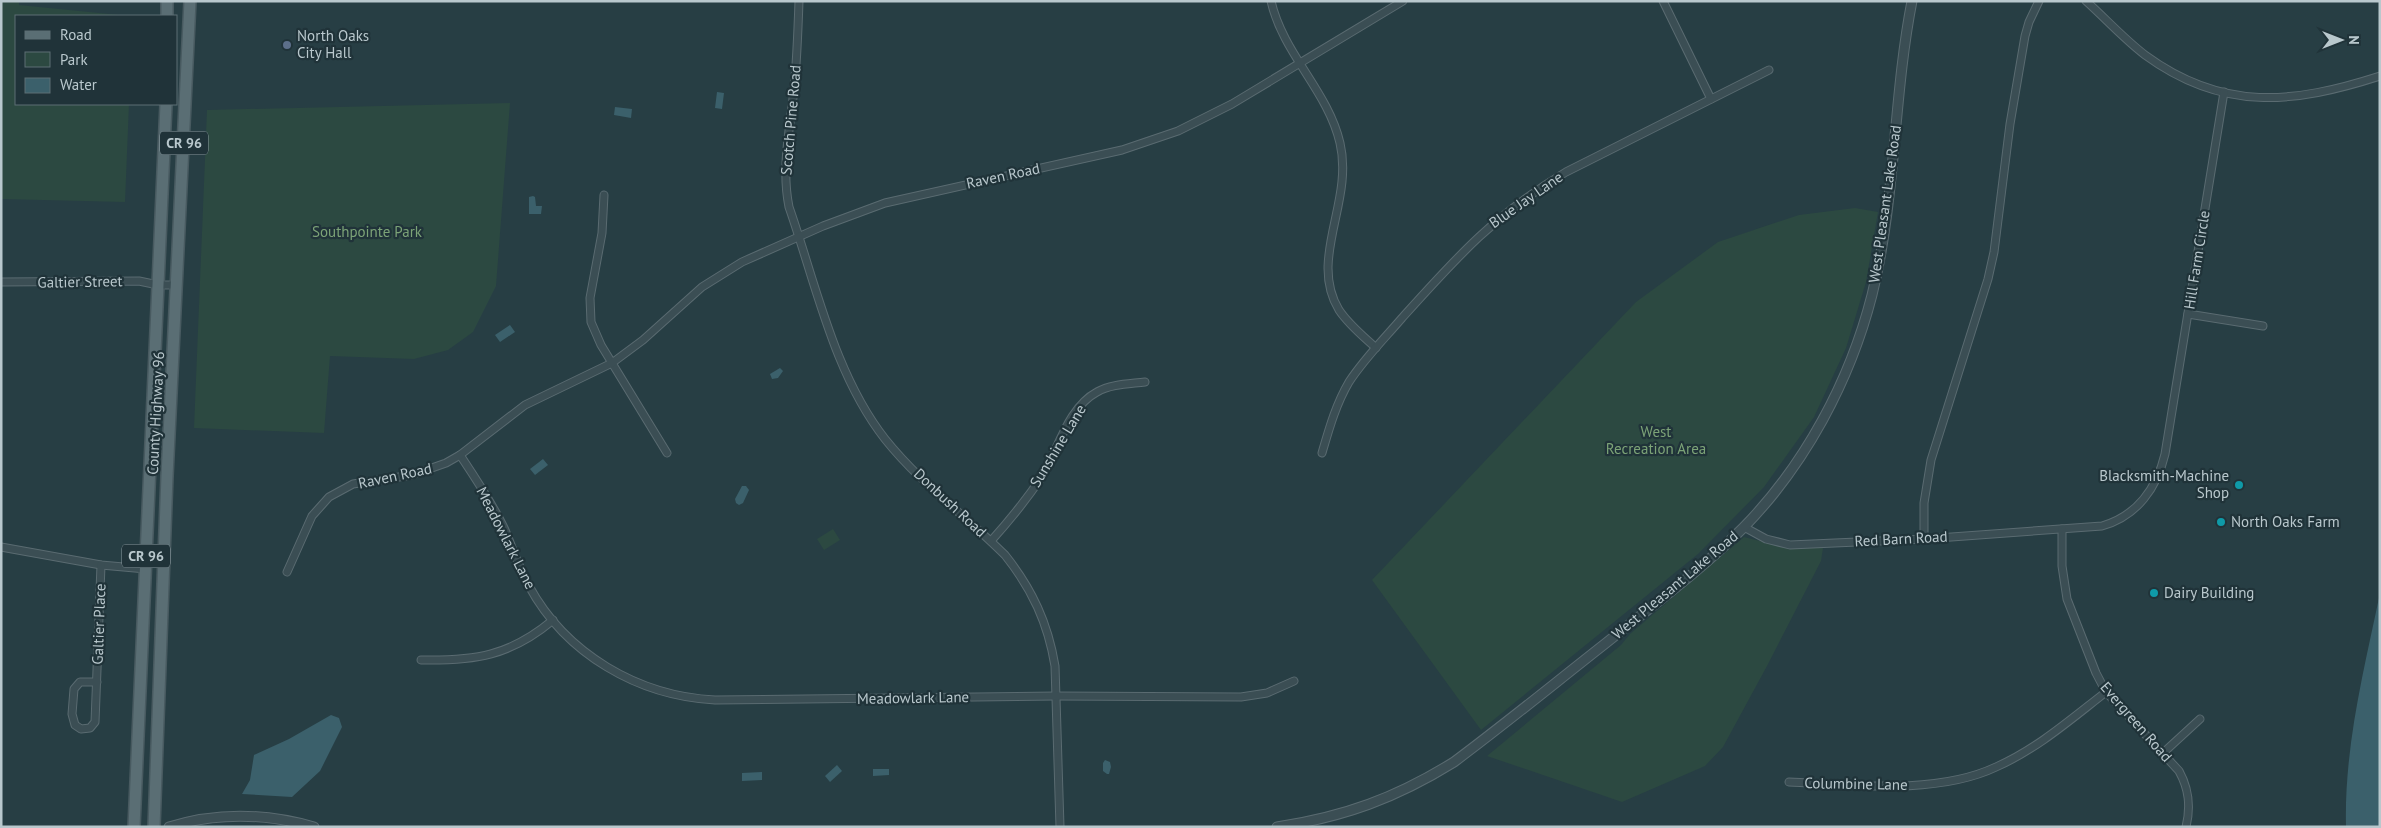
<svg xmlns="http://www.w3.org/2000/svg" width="2381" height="828" viewBox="0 0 2381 828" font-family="'PT Sans',sans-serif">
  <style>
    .green { fill: #2c4941 }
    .water { fill: #3b606b }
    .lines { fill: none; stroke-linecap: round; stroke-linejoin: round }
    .minor-casing { stroke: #5a6b71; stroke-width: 9 }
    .tertiary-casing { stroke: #5a6b71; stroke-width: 11 }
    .primary-casing { stroke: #485a60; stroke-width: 14 }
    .minor { stroke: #3b4e54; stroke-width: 7 }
    .tertiary { stroke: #3b4e54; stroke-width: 9 }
    .primary { stroke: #5a6e74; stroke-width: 11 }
    .service-dot { fill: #5c6f8a; stroke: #203339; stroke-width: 2 }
    .culture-dot { fill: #0f9aa8; stroke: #203339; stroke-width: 2 }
    .labels { text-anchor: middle; stroke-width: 4.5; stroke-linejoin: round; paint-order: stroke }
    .shield { fill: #203339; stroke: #8b9ba1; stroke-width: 1 }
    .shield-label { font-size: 14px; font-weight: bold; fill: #b9c8cd }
    .poi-label { font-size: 15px; fill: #b9c8cd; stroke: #203339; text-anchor: start }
    .street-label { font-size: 15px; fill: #b9c8cd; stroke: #203339 }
    .park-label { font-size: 15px; fill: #7ca377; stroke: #203339 }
  </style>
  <rect width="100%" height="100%" fill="#273e44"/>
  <g class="green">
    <path d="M1 1H19V5L129 16H16V104H129L125 202 1 199Z"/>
    <path d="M510 103 496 286 473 332 448 350 414 359 330 356 324 433 194 428 207 110Z"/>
    <path d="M1855 208 1878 212 1866 282 1846 348 1814 417 1764 487 1698 554 1481 730 1372 580 1636 302 1718 242 1799 215Z"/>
    <path d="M833 529 840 540 824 550 817 539Z"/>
    <path d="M1744 537 1788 548H1823L1821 561 1767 666 1723 747 1705 766 1622 802 1487 756 1621 645 1630 634Z"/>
  </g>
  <g class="water">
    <path d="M717 92 724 93 722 109 715 108Z"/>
    <path d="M615 107 632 109 631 118 614 115Z"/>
    <path d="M533 196 535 197 536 206H542L541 214H529V197Z"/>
    <path d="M510 325 515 332 500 342 495 335Z"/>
    <path d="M780 368 783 371 778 378 772 379 770 374Z"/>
    <path d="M543 459 548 465 535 475 530 469Z"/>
    <path d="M742 486H746L749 490 743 503 739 505 736 503 735 499Z"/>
    <path d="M2380 593V827H2346C2344 747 2364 670 2380 593Z"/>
    <path d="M331 715 339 718 342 727 320 771 292 797 242 794 250 780 254 755 289 739Z"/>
    <path d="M1105 760 1110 762 1111 767 1109 774H1107L1103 771V763Z"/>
    <path d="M837 765 842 771 830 782 825 776Z"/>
    <path d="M873 769H889V775L873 776Z"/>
    <path d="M762 772V780L742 781V773Z"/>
  </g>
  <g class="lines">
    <defs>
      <g id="minor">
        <path d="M799 1C798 31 797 60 794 89 790 130 781 167 789 207 816 284 834 374 885 439 920 483 966 516 1005 555 1032 589 1048 623 1055 666L1060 827"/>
        <path d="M1271 1C1283 54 1328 91 1340 143 1354 202 1308 259 1339 310 1349 325 1363 336 1376 348"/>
        <path d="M1663 1 1711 99"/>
        <path d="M2086 1C2106 19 2124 39 2145 55 2223 112 2293 104 2380 76"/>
        <path d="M604 195 602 233 590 298 591 322 601 345 667 453"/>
        <path d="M1 282 139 281 158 285H177"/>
        <path d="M2188 314 2263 326"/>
        <path d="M1322 453C1329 429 1336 404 1349 382 1364 359 1384 339 1402 318 1456 258 1495 214 1566 172L1769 70"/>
        <path d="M460 455C476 479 493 504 505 530 513 549 519 568 529 586 566 654 638 696 715 700L1056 696 1241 697 1267 693 1294 681"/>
        <path d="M1744 527 1766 539 1790 545 1924 539 2102 526C2137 516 2157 488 2165 454L2224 92"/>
        <path d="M2062 529V566L2067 599 2096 673 2106 692 2179 771C2189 789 2191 806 2186 827"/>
        <path d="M1924 539V503L1931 460 1988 279 1994 252 2010 124 2025 36 2029 22 2039 1"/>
        <path d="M991 541C1009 521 1026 500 1041 478 1058 451 1067 408 1097 392 1111 384 1129 384 1145 382"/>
        <path d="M1 547 101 565 146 569"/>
        <path d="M287 572 312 516 329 497 353 484 412 475 446 463 460 455 525 405 612 363 643 340 702 287 742 262 823 226 885 203 1122 150 1178 131 1232 104 1403 1"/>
        <path d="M421 660C475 661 510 656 553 620"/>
        <path d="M97 682H80L74 689 72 714 75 725 81 729 90 728 95 722 101 565"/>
        <path d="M2163 753 2200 719"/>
        <path d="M1789 782C1853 785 1937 795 1996 767 2037 749 2071 719 2106 692"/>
      </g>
      <g id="tertiary">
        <path d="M169 827C217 812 265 813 314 827"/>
        <path d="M1277 827C1344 817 1396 798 1454 762 1505 724 1555 683 1606 643 1652 606 1701 570 1743 528 1805 465 1850 381 1872 295 1896 199 1893 98 1912 1"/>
      </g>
      <g id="primary">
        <path d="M167 16V1"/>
        <path d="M134 827 166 104"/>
        <path d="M154 827 167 476 190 1"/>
      </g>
    </defs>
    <use href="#minor" class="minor-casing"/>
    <use href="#tertiary" class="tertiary-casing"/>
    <use href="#primary" class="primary-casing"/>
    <use href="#minor" class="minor"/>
    <use href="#tertiary" class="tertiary"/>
    <use href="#primary" class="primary"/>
  </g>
  <circle class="service-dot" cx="287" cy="45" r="5"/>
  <g class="culture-dot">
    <circle cx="2239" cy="485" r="5"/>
    <circle cx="2221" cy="522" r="5"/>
    <circle cx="2154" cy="593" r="5"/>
  </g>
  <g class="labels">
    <g class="shield">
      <rect x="160" y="131.5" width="48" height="23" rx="4"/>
      <rect x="122" y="544.5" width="48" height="23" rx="4"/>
    </g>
    <g class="shield-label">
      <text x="184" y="148">CR 96</text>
      <text x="146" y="561">CR 96</text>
    </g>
    <g class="poi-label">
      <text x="297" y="41">North Oaks<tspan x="297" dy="17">City Hall</tspan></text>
      <text x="2229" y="481" text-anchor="end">Blacksmith-Machine<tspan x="2229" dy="17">Shop</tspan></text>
      <text x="2231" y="527">North Oaks Farm</text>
      <text x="2164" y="598">Dairy Building</text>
    </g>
    <g class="street-label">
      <text transform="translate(791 120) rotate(-85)" y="5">Scotch Pine Road</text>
      <text transform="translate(1003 176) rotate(-12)" y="5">Raven Road</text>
      <text transform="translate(1526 200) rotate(-35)" y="5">Blue Jay Lane</text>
      <text transform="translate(1885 204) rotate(-82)" y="5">West Pleasant Lake Road</text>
      <text transform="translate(2197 260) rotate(-81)" y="5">Hill Farm Circle</text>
      <text transform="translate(80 282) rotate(-1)" y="5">Galtier Street</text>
      <text transform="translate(156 413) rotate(-87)" y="5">County Highway 96</text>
      <text transform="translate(1058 446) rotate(-59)" y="5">Sunshine Lane</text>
      <text transform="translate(395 476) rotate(-12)" y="5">Raven Road</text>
      <text transform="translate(950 503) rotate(43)" y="5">Donbush Road</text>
      <text transform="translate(506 538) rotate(63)" y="5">Meadowlark Lane</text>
      <text transform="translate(1901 539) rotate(-3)" y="5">Red Barn Road</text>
      <text transform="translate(1675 585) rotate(-40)" y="5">West Pleasant Lake Road</text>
      <text transform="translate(99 624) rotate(-88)" y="5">Galtier Place</text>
      <text transform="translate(913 698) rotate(-1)" y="5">Meadowlark Lane</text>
      <text transform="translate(2136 722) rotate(49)" y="5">Evergreen Road</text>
      <text transform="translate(1856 784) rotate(1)" y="5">Columbine Lane</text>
    </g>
    <g class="park-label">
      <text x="367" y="237">Southpointe Park</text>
      <text x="1656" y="437">West<tspan x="1656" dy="17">Recreation Area</tspan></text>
    </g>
  </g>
  <rect width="2381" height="828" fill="none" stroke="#b9c8cd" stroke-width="5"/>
  <rect x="15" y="15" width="162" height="90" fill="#203339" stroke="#5d6f74"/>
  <rect x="25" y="31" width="25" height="8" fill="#5a6e74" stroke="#5d6f74"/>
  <text x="60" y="40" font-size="15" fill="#b9c8cd">Road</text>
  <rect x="25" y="52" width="25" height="15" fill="#2c4941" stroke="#5d6f74"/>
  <text x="60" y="65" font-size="15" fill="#b9c8cd">Park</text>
  <rect x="25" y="78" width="25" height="15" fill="#3b606b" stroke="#5d6f74"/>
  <text x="60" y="90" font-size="15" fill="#b9c8cd">Water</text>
  <g transform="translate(2341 40) rotate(90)" stroke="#203339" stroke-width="4" paint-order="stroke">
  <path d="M0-4L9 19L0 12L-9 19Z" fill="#b9c8cd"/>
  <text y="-8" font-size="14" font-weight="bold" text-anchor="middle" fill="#b9c8cd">N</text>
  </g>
</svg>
